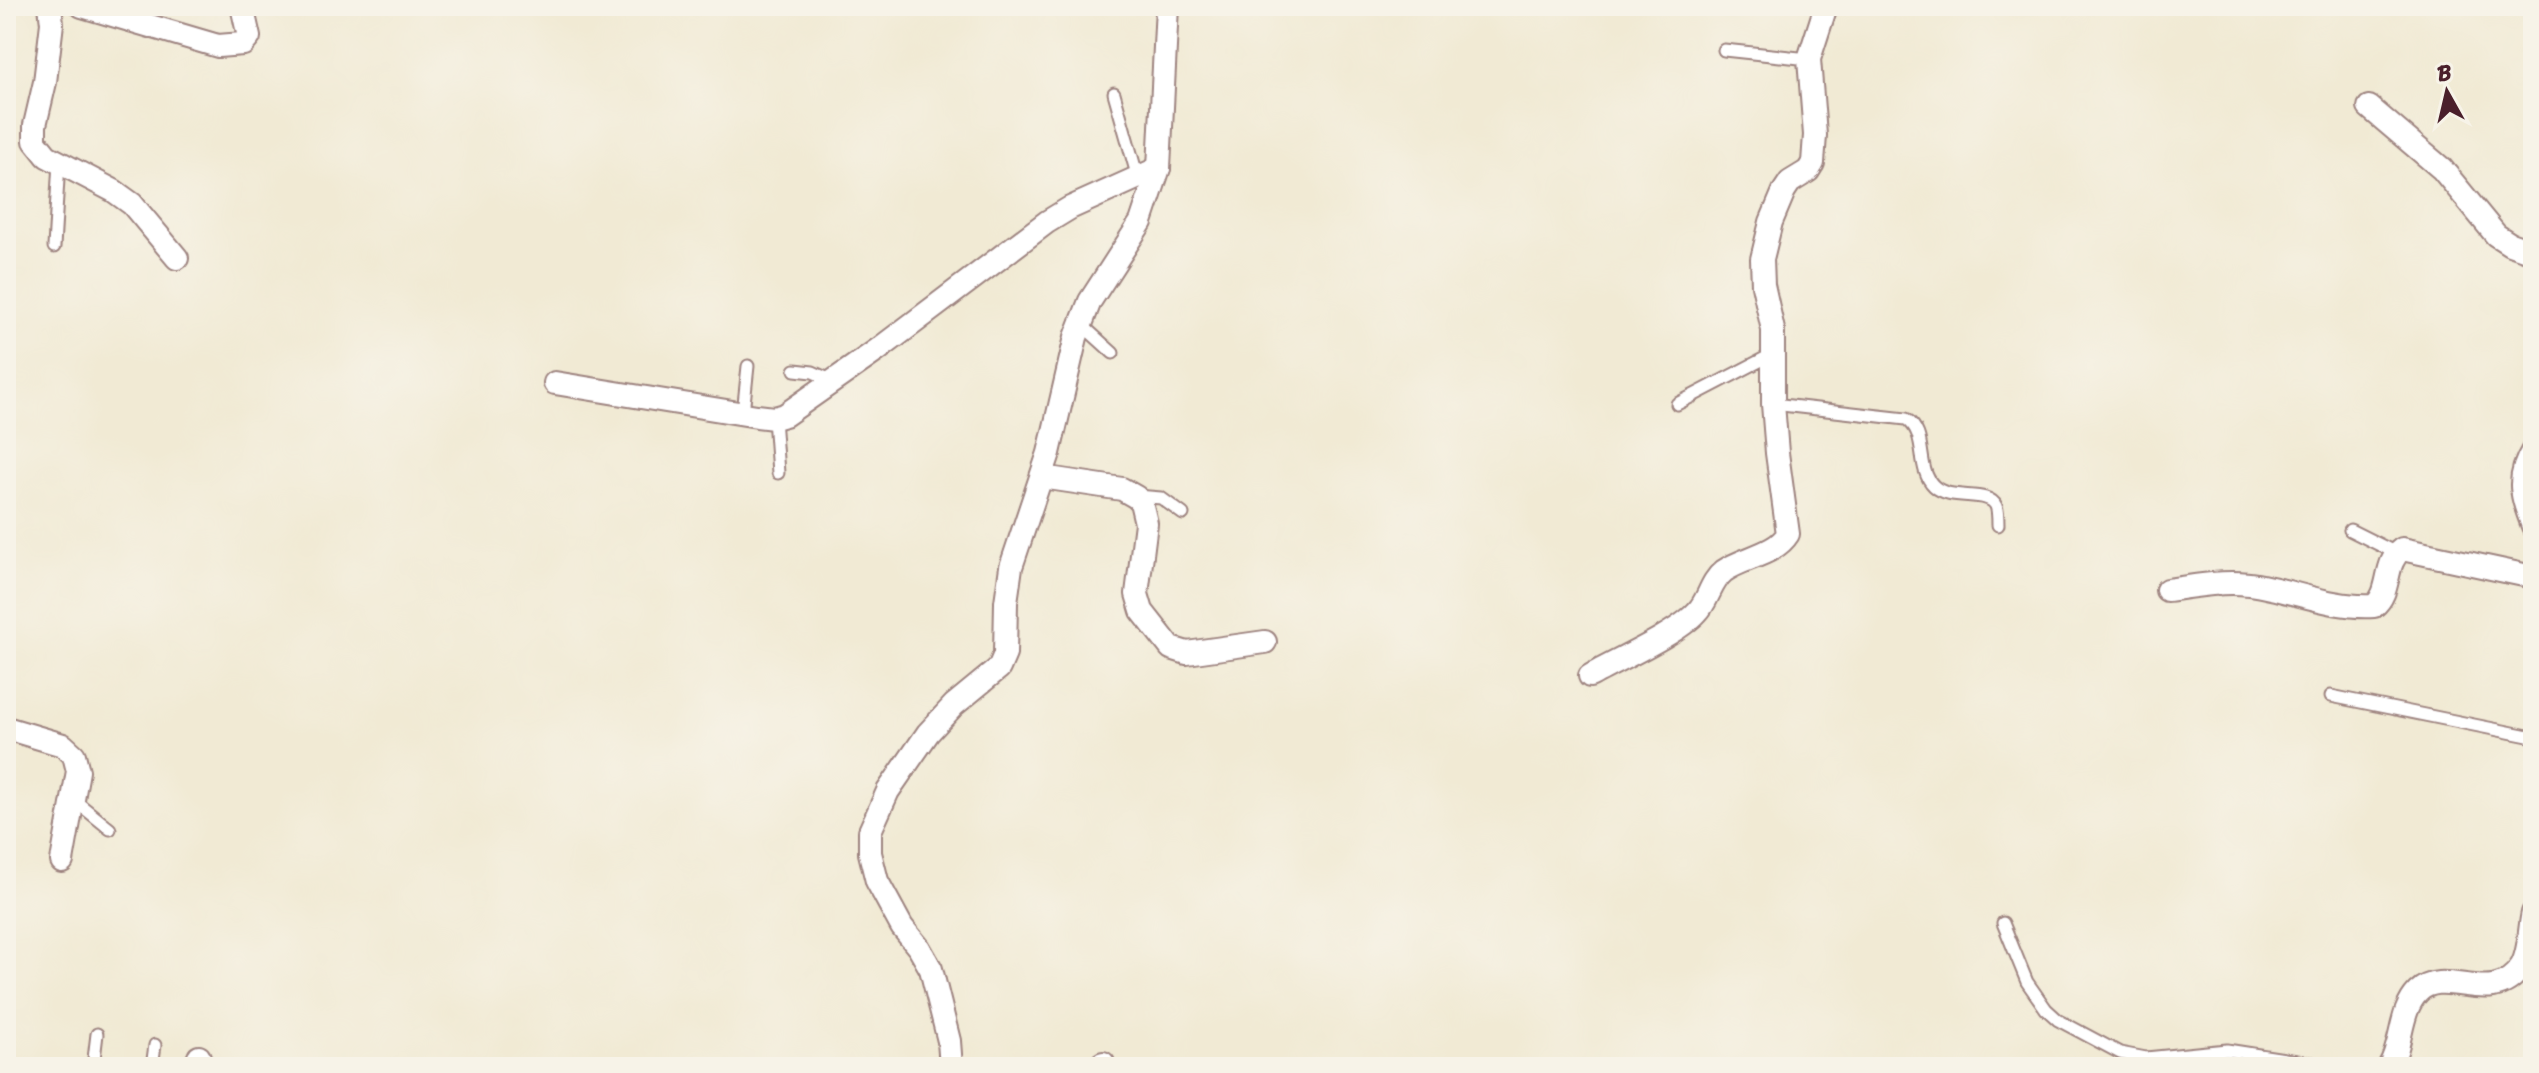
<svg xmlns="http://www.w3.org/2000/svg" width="2539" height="1073" viewBox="0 0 2539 1073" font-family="Sriracha,sans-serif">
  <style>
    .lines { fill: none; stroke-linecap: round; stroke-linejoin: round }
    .lane-casing { stroke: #9e8480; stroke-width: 15 }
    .street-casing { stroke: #9e8480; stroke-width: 26 }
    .lane { stroke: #fff; stroke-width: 11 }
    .street { stroke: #fff; stroke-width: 22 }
  </style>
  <rect width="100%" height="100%" fill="#f7f3e8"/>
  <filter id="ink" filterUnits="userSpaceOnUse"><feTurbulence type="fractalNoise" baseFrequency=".0125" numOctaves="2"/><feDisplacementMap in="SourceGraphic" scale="16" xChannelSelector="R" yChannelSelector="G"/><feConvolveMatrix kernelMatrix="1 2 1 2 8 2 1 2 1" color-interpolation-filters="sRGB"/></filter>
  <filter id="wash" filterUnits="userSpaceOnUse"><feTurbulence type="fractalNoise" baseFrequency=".006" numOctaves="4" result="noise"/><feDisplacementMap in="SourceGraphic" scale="32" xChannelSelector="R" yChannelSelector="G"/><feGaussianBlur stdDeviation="1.8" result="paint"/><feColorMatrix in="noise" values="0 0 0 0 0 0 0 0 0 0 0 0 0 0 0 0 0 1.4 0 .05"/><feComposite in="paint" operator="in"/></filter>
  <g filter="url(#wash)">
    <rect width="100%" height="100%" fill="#f1ead4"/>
  </g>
  <g filter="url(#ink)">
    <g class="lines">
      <defs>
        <g id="lane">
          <path d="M1724 50 1809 59"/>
          <path d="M1114 93 1138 178"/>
          <path d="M54 247 59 162"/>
          <path d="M1081 324 1113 353"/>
          <path d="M795 370 813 372 833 381"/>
          <path d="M1677 404 1773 354"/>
          <path d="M1773 404 1906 419C1929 434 1915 468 1934 486 1951 502 1988 489 1996 506 1998 511 1998 519 1998 525"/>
          <path d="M743 413 748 366"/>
          <path d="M774 418 778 473"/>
          <path d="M1137 496 1161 498 1183 514"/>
          <path d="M2350 530 2396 553"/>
          <path d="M2331 696 2533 737"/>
          <path d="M73 799 110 829"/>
          <path d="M2003 923 2027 982 2046 1009 2058 1020 2120 1053 2146 1058 2227 1050 2337 1067"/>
          <path d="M93 1067 97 1034"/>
          <path d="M152 1067 155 1045"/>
        </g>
        <g id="street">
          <path d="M50 6 52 23 45 82 35 125V141L47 156 114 191 132 204 177 258"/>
          <path d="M82 6 218 46 243 44 249 37 242 6"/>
          <path d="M2369 107 2442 169 2496 235 2510 244 2533 252"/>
          <path d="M555 383 757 416 774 418 785 415 879 349 1047 222 1070 208 1159 168"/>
          <path d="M2533 450C2515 479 2522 497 2533 526"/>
          <path d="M1042 477 1122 489 1136 497 1141 502 1146 523 1137 594 1142 611 1171 648 1187 653 1265 642"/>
          <path d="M2167 590C2194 586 2222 581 2249 584 2290 589 2332 609 2374 606 2392 592 2383 563 2402 549L2533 577"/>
          <path d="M1590 676C1618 660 1677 634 1697 612 1709 600 1710 582 1724 571 1744 557 1775 555 1788 534L1777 453 1773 404V330L1763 285 1762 259 1771 222 1784 191 1790 182 1808 171 1813 163 1815 135 1809 59 1826 6"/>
          <path d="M6 728 63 745 74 755 78 771 62 861"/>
          <path d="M195 1067 199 1057"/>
          <path d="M951 1067 949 1041 931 969 919 948 902 927 877 881 870 853V831L888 791 928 733 954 705 999 668 1005 654 1006 602 1011 567 1049 453 1076 337 1090 301 1141 222 1159 168 1167 6"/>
          <path d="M1102 1067 1103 1063"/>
          <path d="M2389 1067C2403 1045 2399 1011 2418 992 2445 965 2492 1010 2521 967 2530 953 2529 929 2533 913"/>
        </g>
      </defs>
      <use href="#lane" class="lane-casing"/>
      <use href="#street" class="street-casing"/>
      <use href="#lane" class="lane"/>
      <use href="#street" class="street"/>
    </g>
  </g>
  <rect width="2539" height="1073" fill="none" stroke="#f7f3e8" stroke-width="32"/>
  <g transform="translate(2447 92) rotate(352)" stroke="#f7f3e8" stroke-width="6" paint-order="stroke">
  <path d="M0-6L14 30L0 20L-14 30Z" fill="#4a1f2b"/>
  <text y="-12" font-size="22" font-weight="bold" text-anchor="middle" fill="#4a1f2b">B</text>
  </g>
</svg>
